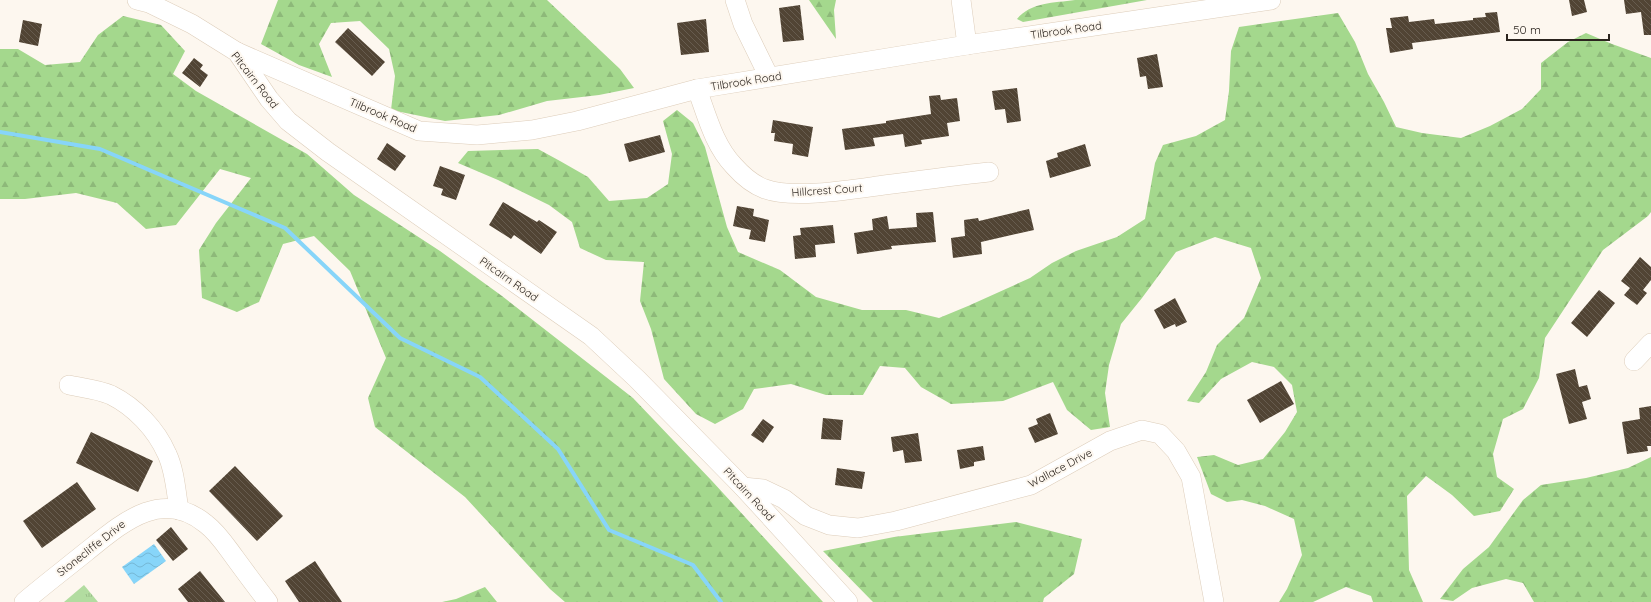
<svg xmlns="http://www.w3.org/2000/svg" width="1651" height="602" viewBox="0 0 1651 602" font-family="Quicksand,sans-serif">
  <style>
    .grass { fill: url(#grass-tufts) }
    .forest { fill: url(#forest-firs) }
    .water { fill: url(#water-waves) }
    .lines { fill: none; stroke-linecap: round; stroke-linejoin: round }
    .stream { stroke: #87d5f9; stroke-width: 4 }
    .building { fill: url(#building-back-hatch) }
    .minor-casing { stroke: #ddcdba; stroke-width: 20 }
    .minor { stroke: #fff; stroke-width: 19 }
    .labels { text-anchor: middle; stroke-width: 4; stroke-linejoin: round; paint-order: stroke }
    .street-label { font-size: 11px; fill: #2b241e; stroke: #fdf7ef }
  </style>
  <defs>
    <pattern id="grass-tufts" width="24" height="20" patternUnits="userSpaceOnUse"><rect width="24" height="20" fill="#b2dca0"/><path d="M3 7l-1-3M5 7V3M7 7l1-3M15 17l-1-3M17 17v-4M19 17l1-3" fill="none" stroke="#99bd89"/></pattern>
    <pattern id="forest-firs" width="22" height="20" patternUnits="userSpaceOnUse"><rect width="22" height="20" fill="#a4d88d"/><path d="M5 1l3.5 6h-7zM16 11l3.5 6h-7z" fill="#8db979"/></pattern>
    <pattern id="water-waves" width="16" height="10" patternUnits="userSpaceOnUse"><rect width="16" height="10" fill="#87d5f9"/><path d="M0 5q4-4 8 0t8 0" fill="none" stroke="#75b7d5"/></pattern>
    <pattern id="building-back-hatch" width="6" height="6" patternUnits="userSpaceOnUse"><rect width="6" height="6" fill="#514434"/><path d="M-1 5l2 2M0 0l6 6M5-1l2 2" fill="none" stroke="#675c4f"/></pattern>
  </defs>
  <rect width="100%" height="100%" fill="#fdf7ef"/>
  <path class="grass" d="M84 585 98 602H64Z"/>
  <g class="forest">
    <path d="M278 0H547L620 69 634 88 599 95 547 101 499 115 445 121 391 110 395 76 389 49 360 21 331 23 319 44 332 77 299 65 261 44Z"/>
    <path d="M809 0H836L834 10 836 39Z"/>
    <path d="M1075 0H1147L1023 22 1017 19C1031 2 1054 3 1075 0Z"/>
    <path d="M1338 13 1355 42 1368 74 1384 102 1396 127 1422 133 1461 138 1490 126 1522 109 1541 89V63L1568 42 1586 33 1612 44 1651 58V212L1648 216 1603 250 1545 338 1539 378 1523 409 1503 419 1493 454 1497 477 1514 489 1500 511 1474 516 1452 495 1426 476 1407 496 1409 570 1423 602H1373L1371 596 1346 587 1313 602H1279L1287 589 1302 555 1294 519 1265 506 1242 500 1227 502 1211 494 1197 457 1214 455 1238 465 1263 459 1285 432 1297 412 1292 385 1274 367 1252 362 1221 379 1199 403 1187 401 1206 372 1217 345 1244 318 1261 278 1251 248 1215 237 1176 252 1142 298 1121 324 1109 365 1105 393 1110 427 1091 430 1067 410 1053 382 1003 401 951 404 921 387 905 368 880 366 863 395H826L791 384 754 389 743 409 715 424 696 414 664 379 651 329 640 301 644 262 606 260 580 248 572 222 549 205 498 180 458 163 468 151 538 149 560 161 588 177 609 201 647 198 668 184 672 154 663 121 677 110 693 123 705 147 727 227 738 252 780 270 816 297 862 310H906L939 318 968 306 1030 278 1052 263 1076 251 1117 237 1145 219 1155 163 1163 145 1196 136 1225 120 1229 91 1231 51 1239 27Z"/>
    <path d="M123 16 161 25 185 51 173 74 196 91 307 154 354 195 440 251 502 296 633 398 712 481 823 602H565L550 589 465 497 375 427 368 398 386 358 350 271 314 236 283 244 259 302 237 312 202 298 199 250 216 223 251 178 220 169 176 225 146 229 117 203 76 193 25 199H0V49H18L45 65 80 62 98 35Z"/>
    <path d="M1651 457V602H1534L1523 583 1506 579 1472 588 1453 601 1440 599 1463 569 1489 547 1523 500 1541 485 1586 478 1628 468Z"/>
    <path d="M1016 522 1082 539 1074 574 1044 598 1043 602H873L823 551 894 537Z"/>
    <path d="M485 587 497 602H442L456 599Z"/>
  </g>
  <path class="water" d="M154 544 166 561 134 584 122 567Z"/>
  <g class="lines">
    <path class="stream" d="M0 132 100 149 285 228 400 338 480 377 558 449 609 530 693 565 721 602"/>
  </g>
  <g class="building">
    <path d="M1569 0H1584L1587 12 1572 16Z"/>
    <path d="M1624 0H1651V35H1644L1641 12 1626 14Z"/>
    <path d="M800 5 804 40 783 42 779 8Z"/>
    <path d="M1497 12 1500 32 1412 43 1413 49 1390 53 1386 28H1392L1390 18 1408 16 1409 22 1434 19 1435 24 1473 20V18L1486 17 1485 13Z"/>
    <path d="M706 19 709 52 681 55 677 23Z"/>
    <path d="M23 20 42 24 38 46 19 42Z"/>
    <path d="M348 28 385 62 372 76 335 42Z"/>
    <path d="M1157 54 1163 87 1148 89 1146 76 1140 77 1137 58Z"/>
    <path d="M194 58 203 65 200 69 208 75 200 87 182 73Z"/>
    <path d="M1017 88 1021 121 1007 123 1005 109 995 110 992 91Z"/>
    <path d="M940 95 941 100 957 98 960 121 947 123 949 136 921 140 922 144 905 147 903 134 873 138 875 146 845 150 842 129 886 123V121L931 114 929 96Z"/>
    <path d="M773 120 813 127 808 157 792 154 793 144 774 141 775 133H771Z"/>
    <path d="M660 135 665 152 629 162 624 144Z"/>
    <path d="M387 143 406 156 395 171 377 159Z"/>
    <path d="M1085 144 1091 166 1050 178 1046 161 1058 157 1057 153Z"/>
    <path d="M440 166 465 175 456 200 441 195 443 189 433 186Z"/>
    <path d="M503 202 537 222 539 220 557 232 541 254 514 235 511 239 489 225Z"/>
    <path d="M737 206 754 209 753 216 769 220 765 242 749 239 751 230 733 226Z"/>
    <path d="M1029 209 1034 230 981 242 982 254 953 258 951 238 965 236 964 220 978 218 979 221Z"/>
    <path d="M933 212 936 242 891 246 892 249 857 254 854 233 873 230 872 219 887 216 889 229 917 227 916 213Z"/>
    <path d="M833 225 835 243 815 245 816 257 795 259 793 236 801 235 800 228Z"/>
    <path d="M1640 257 1651 267V280L1643 290 1647 293 1637 305 1624 295 1630 288 1621 281Z"/>
    <path d="M1599 290 1615 303 1587 337 1571 323Z"/>
    <path d="M1175 298 1187 322 1176 327 1175 324 1164 329 1154 310Z"/>
    <path d="M1575 369 1579 387 1587 385 1591 399 1582 402 1587 419 1569 424 1556 374Z"/>
    <path d="M1281 381 1294 404 1260 423 1247 400Z"/>
    <path d="M1651 406V446H1647L1648 451 1627 454 1622 422 1640 419 1639 408Z"/>
    <path d="M1050 413 1058 434 1035 443 1028 428 1038 424 1036 419Z"/>
    <path d="M823 418 843 420 841 440 821 439Z"/>
    <path d="M763 419 774 427 763 443 751 435Z"/>
    <path d="M91 432 153 461 138 492 76 463Z"/>
    <path d="M918 433 922 461 905 463 903 450 893 452 891 437Z"/>
    <path d="M983 446 985 460 974 462V466L960 469 957 450Z"/>
    <path d="M235 466 283 516 257 541 209 491Z"/>
    <path d="M837 468 865 472 862 489 835 485Z"/>
    <path d="M77 482 96 509 42 548 23 521Z"/>
    <path d="M171 527 188 549 173 561 156 540Z"/>
    <path d="M315 561 342 602H299L285 581Z"/>
    <path d="M200 571 225 602H188L178 589Z"/>
  </g>
  <g class="lines">
    <defs>
      <g id="minor">
        <path d="M137 0 149 3 192 24 237 52 269 99 288 121 328 152 591 336 637 379 743 487 848 602"/>
        <path d="M735 0 743 24 769 77"/>
        <path d="M961 0 967 45"/>
        <path d="M237 52 419 131 477 135 532 130 577 121 697 89 967 45 1271 0"/>
        <path d="M697 89C707 116 714 145 734 166 742 175 754 185 765 189 791 199 849 190 877 186 915 181 952 176 989 172"/>
        <path d="M1634 361 1651 343"/>
        <path d="M69 385C83 388 98 389 111 395 135 407 156 429 167 454 175 471 176 492 179 510"/>
        <path d="M743 487 763 489 784 499 806 516 829 525 858 528 896 521 1031 485 1110 441 1142 430 1160 434 1176 451 1191 477 1214 602"/>
        <path d="M24 602C44 585 65 569 86 552 121 524 161 487 206 524 218 533 226 546 235 558 246 573 257 588 268 602"/>
      </g>
    </defs>
    <use href="#minor" class="minor-casing"/>
    <use href="#minor" class="minor"/>
  </g>
  <g class="labels">
    <g class="street-label">
      <text transform="translate(1066 30) rotate(-8)" y="4">Tilbrook Road</text>
      <text transform="translate(255 80) rotate(52)" y="4">Pitcairn Road</text>
      <text transform="translate(746 81) rotate(-9)" y="4">Tilbrook Road</text>
      <text transform="translate(383 115) rotate(23)" y="4">Tilbrook Road</text>
      <text transform="translate(827 190) rotate(-4)" y="4">Hillcrest Court</text>
      <text transform="translate(509 279) rotate(35)" y="4">Pitcairn Road</text>
      <text transform="translate(1060 468) rotate(-28)" y="4">Wallace Drive</text>
      <text transform="translate(749 494) rotate(47)" y="4">Pitcairn Road</text>
      <text transform="translate(91 548) rotate(-38)" y="4">Stonecliffe Drive</text>
    </g>
  </g>
  <path d="M1507 34v6h102v-6" fill="none" stroke="#2b241e" stroke-width="2"/>
  <text x="1513" y="34" font-size="12" fill="#2b241e" stroke="#fdf7ef" stroke-width="3" paint-order="stroke">50 m</text>
</svg>
